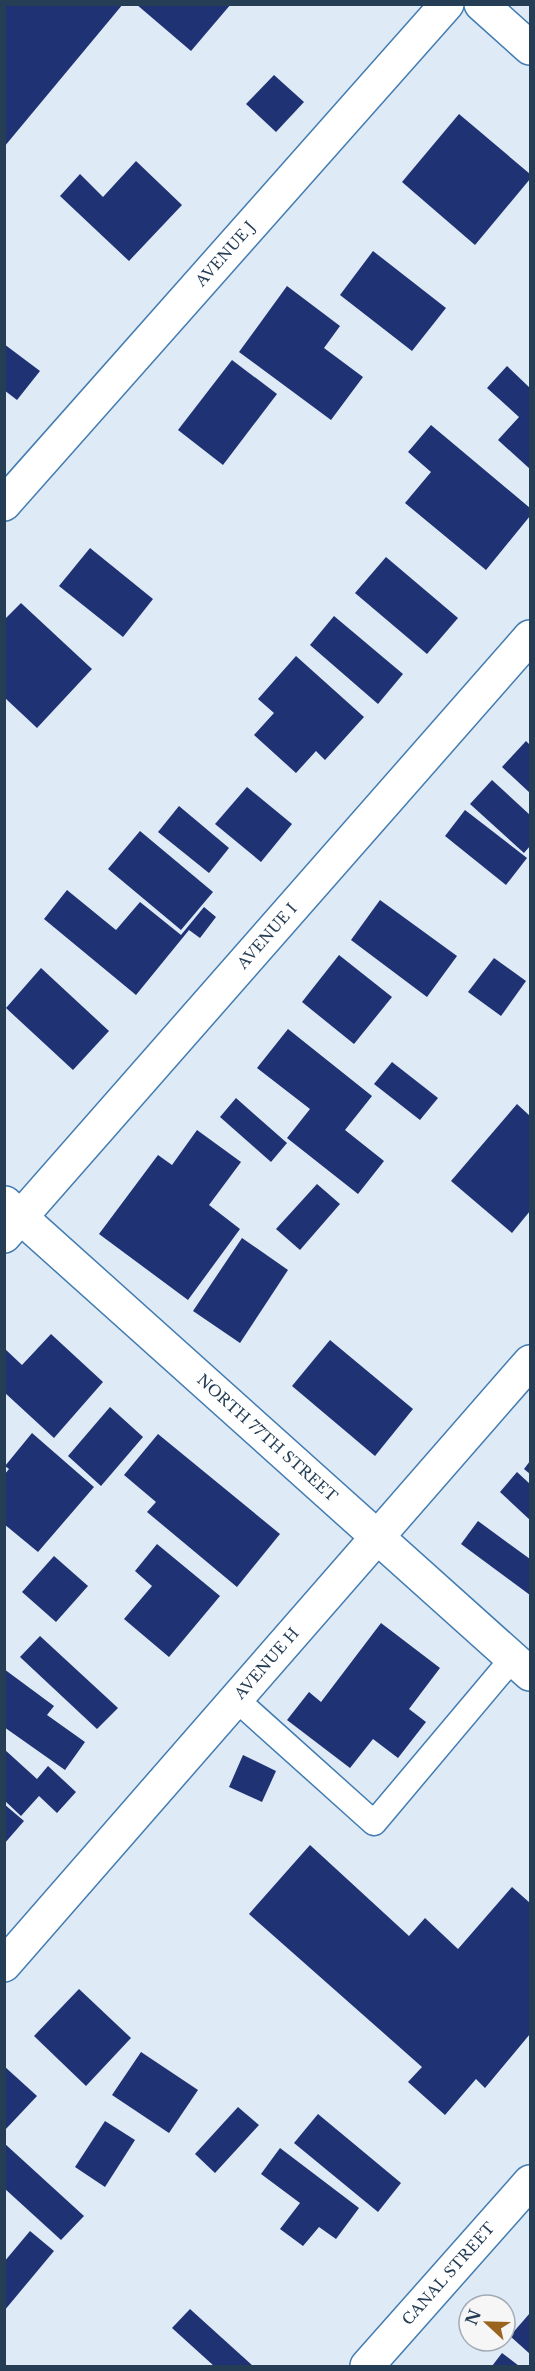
<svg xmlns="http://www.w3.org/2000/svg" width="535" height="2371" viewBox="0 0 535 2371" font-family="'Libre Baskerville',serif">
  <style>
    .building { fill: #1f3274 }
    .lines { fill: none; stroke-linecap: round; stroke-linejoin: round }
    .lane-casing { stroke: #427cb1; stroke-width: 27 }
    .street-casing { stroke: #427cb1; stroke-width: 36 }
    .secondary-casing { stroke: #427cb1; stroke-width: 36 }
    .lane { stroke: #fff; stroke-width: 24 }
    .street { stroke: #fff; stroke-width: 33 }
    .secondary { stroke: #fff; stroke-width: 33 }
    .labels { text-anchor: middle; stroke-width: 6; stroke-linejoin: round; paint-order: stroke }
    .street-label { font-size: 15px; fill: #253e55; stroke: #f6f6f6 }
  </style>
  <rect width="100%" height="100%" fill="#deeaf6"/>
  <g class="building">
    <path d="M4 4H123L4 147Z"/>
    <path d="M136 4H231L191 51Z"/>
    <path d="M274 75 304 102 276 132 246 104Z"/>
    <path d="M459 114 530 174V179L475 245 402 182Z"/>
    <path d="M136 161 182 205 129 261 60 196 80 174 103 197Z"/>
    <path d="M373 251 446 308 412 351 340 295Z"/>
    <path d="M287 286 340 326 324 348 363 377 331 420 239 352Z"/>
    <path d="M4 344 40 371 17 400 4 390Z"/>
    <path d="M232 360 277 394 223 465 178 430Z"/>
    <path d="M507 366 530 388V469L498 440 519 417 487 388Z"/>
    <path d="M431 425 530 508V516L486 570 405 503 431 472 408 452Z"/>
    <path d="M90 548 153 599 123 637 59 586Z"/>
    <path d="M386 557 458 618 427 654 355 593Z"/>
    <path d="M21 603 92 669 37 728 4 697V620Z"/>
    <path d="M334 616 403 674 378 704 310 645Z"/>
    <path d="M296 656 364 717 325 760 316 751 296 773 254 735 274 713 258 699Z"/>
    <path d="M526 741 530 745V793L502 767Z"/>
    <path d="M492 780 530 815V846L524 853 470 804Z"/>
    <path d="M247 787 292 824 261 862 215 824Z"/>
    <path d="M179 806 229 848 209 873 158 832Z"/>
    <path d="M465 810 527 858 506 885 445 836Z"/>
    <path d="M140 831 213 892 181 930 108 869Z"/>
    <path d="M67 890 116 930 140 902 181 935 204 907 216 917 200 938 189 930 136 995 44 919Z"/>
    <path d="M380 900 457 956 427 997 351 940Z"/>
    <path d="M339 955 392 997 354 1044 302 1002Z"/>
    <path d="M494 958 526 981 501 1016 468 992Z"/>
    <path d="M41 968 109 1031 73 1070 6 1008Z"/>
    <path d="M288 1029 372 1096 345 1130 384 1161 358 1194 287 1138 310 1109 257 1068Z"/>
    <path d="M392 1062 438 1098 420 1120 374 1084Z"/>
    <path d="M236 1098 287 1143 271 1162 220 1117Z"/>
    <path d="M517 1104 530 1116V1211L512 1233 451 1181Z"/>
    <path d="M197 1130 241 1162 209 1205 240 1229 188 1300 99 1234 158 1155 172 1165Z"/>
    <path d="M317 1184 340 1204 300 1250 276 1229Z"/>
    <path d="M242 1238 288 1270 240 1343 193 1311Z"/>
    <path d="M51 1334 103 1382 54 1438 4 1392V1348L22 1365Z"/>
    <path d="M330 1340 413 1409 375 1456 292 1386Z"/>
    <path d="M110 1407 143 1437 101 1486 68 1456Z"/>
    <path d="M32 1433 94 1487 38 1552 4 1524V1475L9 1469 5 1466Z"/>
    <path d="M158 1434 280 1534 237 1587 147 1512 156 1502 124 1475Z"/>
    <path d="M530 1461V1474L524 1469Z"/>
    <path d="M517 1472 530 1484V1520L500 1492Z"/>
    <path d="M478 1521 530 1559V1595L461 1544Z"/>
    <path d="M157 1544 220 1596 169 1657 124 1619 152 1586 135 1571Z"/>
    <path d="M54 1556 88 1586 56 1622 22 1592Z"/>
    <path d="M381 1623 440 1668 409 1709 426 1722 398 1758 373 1739 350 1768 287 1720 309 1692 321 1702Z"/>
    <path d="M40 1636 118 1708 97 1729 20 1657Z"/>
    <path d="M4 1669 54 1706 47 1715 85 1742 65 1770 4 1727Z"/>
    <path d="M4 1749 37 1779 48 1766 76 1792 57 1813 39 1796 21 1816 4 1800Z"/>
    <path d="M243 1755 276 1771 262 1802 229 1787Z"/>
    <path d="M4 1804 24 1821 4 1844Z"/>
    <path d="M310 1845 409 1936 425 1918 458 1949 512 1887 530 1903V2034L485 2088 476 2079 445 2115 408 2082 422 2067 249 1914Z"/>
    <path d="M79 1989 131 2038 86 2086 34 2036Z"/>
    <path d="M141 2052 198 2090 169 2133 112 2095Z"/>
    <path d="M4 2066 37 2096 4 2131Z"/>
    <path d="M238 2107 259 2125 215 2173 195 2154Z"/>
    <path d="M318 2114 401 2183 378 2212 294 2143Z"/>
    <path d="M105 2121 135 2140 105 2187 75 2167Z"/>
    <path d="M4 2143 84 2216 61 2240 4 2188Z"/>
    <path d="M280 2148 359 2208 336 2239 319 2227 303 2246 280 2229 300 2203 261 2174Z"/>
    <path d="M30 2231 54 2251 4 2311V2262Z"/>
    <path d="M190 2309 253 2366H214L172 2328Z"/>
    <path d="M530 2313V2354L510 2336Z"/>
    <path d="M502 2353 519 2366H492Z"/>
  </g>
  <g class="lines">
    <defs>
      <path id="lane" d="M237 1700 374 1823 512 1659"/>
      <g id="street">
        <path id="s1" d="M4 504 447 4"/>
        <path id="s2" d="M5 1203 530 1674"/>
        <path id="s3" d="M4 1236 530 637"/>
        <path id="s4" d="M4 1965 530 1362"/>
      </g>
      <g id="secondary">
        <path d="M481 4 530 48"/>
        <path id="s5" d="M367 2366 530 2182"/>
      </g>
    </defs>
    <use href="#lane" class="lane-casing"/>
    <use href="#street" class="street-casing"/>
    <use href="#secondary" class="secondary-casing"/>
    <use href="#lane" class="lane"/>
    <use href="#street" class="street"/>
    <use href="#secondary" class="secondary"/>
  </g>
  <g class="labels">
    <g class="street-label">
      <text dy="5" stroke="none"><textPath href="#s1" startOffset="334">AVENUE J</textPath></text>
      <text dy="5" stroke="none"><textPath href="#s3" startOffset="399">AVENUE I</textPath></text>
      <text dy="5" stroke="none"><textPath href="#s2" startOffset="352">NORTH 77TH STREET</textPath></text>
      <text dy="5" stroke="none"><textPath href="#s4" startOffset="400">AVENUE H</textPath></text>
      <text dy="5" stroke="none"><textPath href="#s5" startOffset="123">CANAL STREET</textPath></text>
    </g>
  </g>
  <rect width="535" height="2371" fill="none" stroke="#253e55" stroke-width="12"/>
  <g transform="translate(487 2323) rotate(292)"><circle r="28" fill="#f6f6f6" stroke="#a2acb6" stroke-width="1.5"/>
  <path d="M0-4.5L10 22L0 15L-10 22Z" fill="#9b641e"/>
  <text y="-9" font-size="16" font-weight="bold" text-anchor="middle" fill="#253e55">N</text>
  </g>
</svg>
